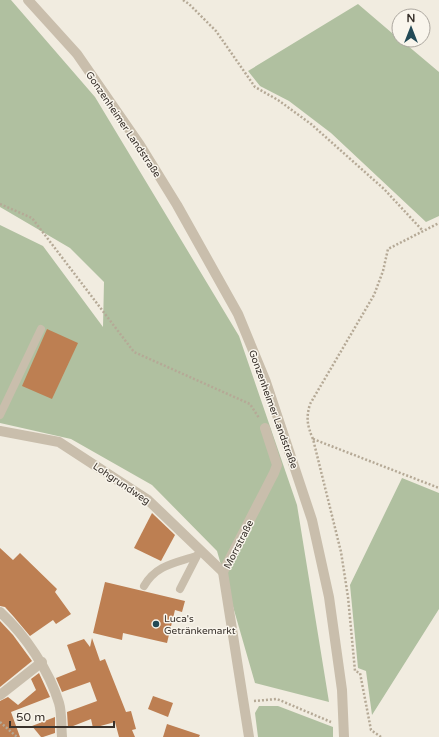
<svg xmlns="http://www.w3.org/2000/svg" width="439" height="737" viewBox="0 0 439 737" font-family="'Varela Round',sans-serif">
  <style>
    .green { fill: #b0c0a0 }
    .building { fill: #bd7f52 }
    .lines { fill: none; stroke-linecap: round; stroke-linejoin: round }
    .path { stroke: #b5a996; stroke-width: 2.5; stroke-dasharray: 2 2; stroke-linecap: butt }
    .service { stroke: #c9beac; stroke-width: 8 }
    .minor { stroke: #c9beac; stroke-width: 10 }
    .tertiary { stroke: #c9beac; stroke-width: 10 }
    .poi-dot { fill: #234a56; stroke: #f9f5ec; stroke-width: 1.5 }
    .labels { text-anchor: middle; stroke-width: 3; stroke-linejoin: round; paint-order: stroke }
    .street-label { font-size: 10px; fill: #38312b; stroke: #f9f5ec }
    .poi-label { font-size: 10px; fill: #38312b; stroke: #f9f5ec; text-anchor: start }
  </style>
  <rect width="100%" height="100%" fill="#f1ece0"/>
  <g class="green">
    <path d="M0 0H11L95 97 239 336 297 505 329 702 255 683 217 551 152 485 71 439 0 423V225L43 246 103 327 104 282 70 248 0 207Z"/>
    <path d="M358 4 399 39V40H401L439 72V216L426 222 331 133 289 101 260 86 248 71Z"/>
    <path d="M402 478 439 493V609L372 715 366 671 358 668 350 585Z"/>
    <path d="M259 706H278L333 727V737H258L255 713Z"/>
  </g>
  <g class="building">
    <path d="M47 329 78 343 52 399 22 386Z"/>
    <path d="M152 513 175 535 161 561 134 548Z"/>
    <path d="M0 548 13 560 20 553 57 589 55 592 71 614 56 624 53 620 30 636 14 617 5 607 0 606Z"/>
    <path d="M105 582 185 601 182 612 175 610 167 643 123 633 122 640 93 633Z"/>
    <path d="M0 621 13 635 32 661 0 687Z"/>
    <path d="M92 638 100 661 105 659 126 712 131 711 136 729 132 730 135 737H119L115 722 93 728 91 719 68 728 67 712 97 701 90 682 62 692 56 678 76 670 67 645 84 639 90 647Z"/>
    <path d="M39 673 50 697 11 712 20 737H0V701L8 697 18 705 36 690 31 679Z"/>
    <path d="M153 696 173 703 168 717 148 709Z"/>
    <path d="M55 717V733L43 737H41L32 726Z"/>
    <path d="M167 724 200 735 199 737H163Z"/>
  </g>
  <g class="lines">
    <g class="path">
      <path d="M183 0 189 4 216 31 255 87 278 100 311 124 384 189 423 231"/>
      <path d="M0 204 32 218 134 352 250 404 259 418"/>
      <path d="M313 439 439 488"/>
      <path d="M254 701 277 699 331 722"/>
      <path d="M0 722 17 737"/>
      <path d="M381 737 371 730 360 673 355 671 348 597 341 552 313 439C307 425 306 418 310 404L374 295 383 271 388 249 439 223"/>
    </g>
    <g class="service">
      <path d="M0 415 41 329"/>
      <path d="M144 586C156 565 175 563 196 556"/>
      <path d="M180 589 198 554"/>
    </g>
    <g class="minor">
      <path d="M0 431 59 442 148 500 223 572"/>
      <path d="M0 612C25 635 49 670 59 703 62 713 61 726 62 737"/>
      <path d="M0 695 42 662"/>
      <path d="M249 737 223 572 274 473 277 465 265 428"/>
    </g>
    <path class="tertiary" d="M28 0 77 54 140 145 177 205 238 314 266 382 312 520 329 597 342 690 344 737"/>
  </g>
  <circle class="poi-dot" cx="156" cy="624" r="4"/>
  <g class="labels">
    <g class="street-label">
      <text transform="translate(124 124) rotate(56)" y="4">Gonzenheimer Landstraße</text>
      <text transform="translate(274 409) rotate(70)" y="4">Gonzenheimer Landstraße</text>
      <text transform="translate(122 483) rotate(34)" y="4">Lohgrundweg</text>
      <text transform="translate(238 544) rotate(-63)" y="4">Morrstraße</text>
    </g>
    <g class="poi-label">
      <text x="164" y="622">Luca's<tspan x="164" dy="12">Getränkemarkt</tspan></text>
    </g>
  </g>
  <g transform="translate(411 28)"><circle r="19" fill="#f9f5ec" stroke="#aca79f"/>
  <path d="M0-3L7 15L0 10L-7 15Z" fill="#234a56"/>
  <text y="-6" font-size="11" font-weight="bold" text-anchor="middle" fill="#38312b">N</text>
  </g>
  <path d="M10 721v6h104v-6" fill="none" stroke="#38312b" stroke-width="2"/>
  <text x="16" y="721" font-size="12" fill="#38312b" stroke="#f9f5ec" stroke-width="3" paint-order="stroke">50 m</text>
</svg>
